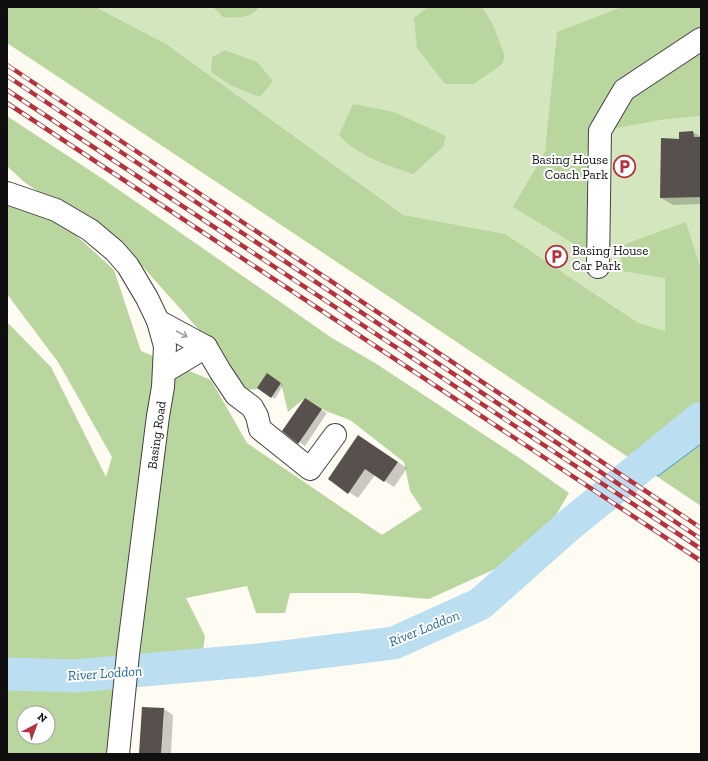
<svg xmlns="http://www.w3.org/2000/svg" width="708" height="761" viewBox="0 0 708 761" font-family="'Zilla Slab',serif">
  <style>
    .green { fill: #d4e6be }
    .forest { fill: #b9d69f; fill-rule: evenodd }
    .water { fill: #bbdff1; stroke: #4895c2 }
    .shadow { fill: #0003 }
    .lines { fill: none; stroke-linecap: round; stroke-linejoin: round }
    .river { stroke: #bbdff1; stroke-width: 33 }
    .building { fill: #57504d }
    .minor-casing { stroke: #424242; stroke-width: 24 }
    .minor { stroke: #fff; stroke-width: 22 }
    .rail-casing { stroke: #b5323c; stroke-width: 4.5 }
    .rail { stroke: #fff; stroke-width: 3; stroke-dasharray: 9; stroke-linecap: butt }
    .oneway { stroke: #9f9f9f }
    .labels { text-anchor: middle; stroke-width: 4; stroke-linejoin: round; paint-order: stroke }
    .poi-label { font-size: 13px; fill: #0f0f0f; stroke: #fff; text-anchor: end }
    .street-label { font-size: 13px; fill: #0f0f0f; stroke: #fff }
    .water-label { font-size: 14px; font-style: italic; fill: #226798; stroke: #fff }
  </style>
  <rect width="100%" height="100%" fill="#fefbf3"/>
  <path class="green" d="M7 7H701V492Z"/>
  <g class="forest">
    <path d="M7 7H95L166 44 403 215 505 234 638 323 665 331V278L622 271 620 246 686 222 701 270V506L394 300 7 43Z"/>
    <path d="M213 7H259C251 19 236 18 223 17Z"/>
    <path d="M428 7H482L493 25 505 56 502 64 474 84H445L417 48 414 18Z"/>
    <path d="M622 7H701V116L666 119 600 131 586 154 589 253 513 207 545 152 557 32Z"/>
    <path d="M225 50 257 62 273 81 260 97 232 86 211 72 212 57Z"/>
    <path d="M353 104 394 112 446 136 443 147 413 174C388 166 356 155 339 135Z"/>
    <path d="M7 116 106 181 332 338 375 363 518 457 569 493 546 532 495 569 429 599 357 593H290L285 613H256L247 586 186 598 205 636 202 658 136 665 123 615 106 754H7V322L51 367 106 477 112 457 58 362 7 294V200L66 226 114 270 141 351 211 380 247 443 382 535 422 509 410 491 404 462 350 420 326 411 305 398 288 412 281 383 267 374 257 389 245 390 218 351 143 267 23 181 7 166ZM24 713H48V737H24Z"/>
  </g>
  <path class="water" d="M701 412V444L658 476 636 463C657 446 677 425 701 412Z"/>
  <g class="shadow">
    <path d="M693 132 701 137V204L673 205 661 198 680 140Z"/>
    <path d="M267 375 283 385 275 399 258 388Z"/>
    <path d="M311 403 327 413 305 446 284 431Z"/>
    <path d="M358 436 407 468 394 487 375 475 358 498 329 479Z"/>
    <path d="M164 709 173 715 171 754H140Z"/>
  </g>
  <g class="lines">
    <path class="river" d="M7 674 75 676 258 660 394 643 480 604 568 526 701 418"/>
  </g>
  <g class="building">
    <path d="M693 131 694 137H701V197L660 198 661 138 679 139V132Z"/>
    <path d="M267 373 281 383 271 398 257 388Z"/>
    <path d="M305 398 322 409 298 444 282 431Z"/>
    <path d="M358 435 398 462 384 482 365 469 348 494 328 479Z"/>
    <path d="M142 707 164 708 161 754H139Z"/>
  </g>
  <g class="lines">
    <defs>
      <g id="minor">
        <path d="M7 193 56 210 90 230 115 251 128 266 147 298 158 321 165 346 163 387 158 416 128 654 118 754"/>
        <path d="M598 267 600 131 624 90 701 39"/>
        <path d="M158 321 206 347 220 371 236 395 252 407 257 416 260 429 310 469 335 435"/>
        <path d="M164 372 206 347"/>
      </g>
    </defs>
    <use href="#minor" class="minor-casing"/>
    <use href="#minor" class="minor"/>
    <defs>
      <g id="rail">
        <path d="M7 65 701 528"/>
        <path d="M7 76 701 539"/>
        <path d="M7 90 701 549"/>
        <path d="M7 103 701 561"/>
      </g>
    </defs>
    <use href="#rail" class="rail-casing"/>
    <use href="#rail" class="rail"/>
  </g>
  <defs><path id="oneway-shaft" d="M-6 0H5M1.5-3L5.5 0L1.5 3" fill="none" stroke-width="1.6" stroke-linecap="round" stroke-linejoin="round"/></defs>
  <use class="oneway" href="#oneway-shaft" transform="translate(182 334) rotate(28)"/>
  <defs>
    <symbol id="parking-ring" viewBox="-11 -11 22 22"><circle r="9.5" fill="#fff" stroke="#b5323c" stroke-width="1.5"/><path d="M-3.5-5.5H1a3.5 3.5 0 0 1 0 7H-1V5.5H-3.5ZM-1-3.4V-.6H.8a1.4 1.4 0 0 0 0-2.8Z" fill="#b5323c"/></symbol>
  </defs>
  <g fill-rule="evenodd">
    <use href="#parking-ring" x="612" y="154" width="25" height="25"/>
    <use href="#parking-ring" x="544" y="244" width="25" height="25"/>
  </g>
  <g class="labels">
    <g class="poi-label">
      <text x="608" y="164">Basing House<tspan x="608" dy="15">Coach Park</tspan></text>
      <text x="572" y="255" text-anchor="start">Basing House<tspan x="572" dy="15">Car Park</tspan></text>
    </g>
    <g class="street-label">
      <text transform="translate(156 435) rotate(-82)" y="5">Basing Road</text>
    </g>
    <g class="water-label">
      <text transform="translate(424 628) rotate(-22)" y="5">River Loddon</text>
      <text transform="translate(105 673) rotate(-4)" y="5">River Loddon</text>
    </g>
  </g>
  <rect width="708" height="761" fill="none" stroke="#0f0f0f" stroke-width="16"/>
  <g transform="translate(36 725) rotate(41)"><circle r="19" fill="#ffffff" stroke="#9f9f9f"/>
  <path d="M0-3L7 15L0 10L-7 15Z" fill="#b5323c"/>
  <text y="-6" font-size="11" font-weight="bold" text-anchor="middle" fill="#0f0f0f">N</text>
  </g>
</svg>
